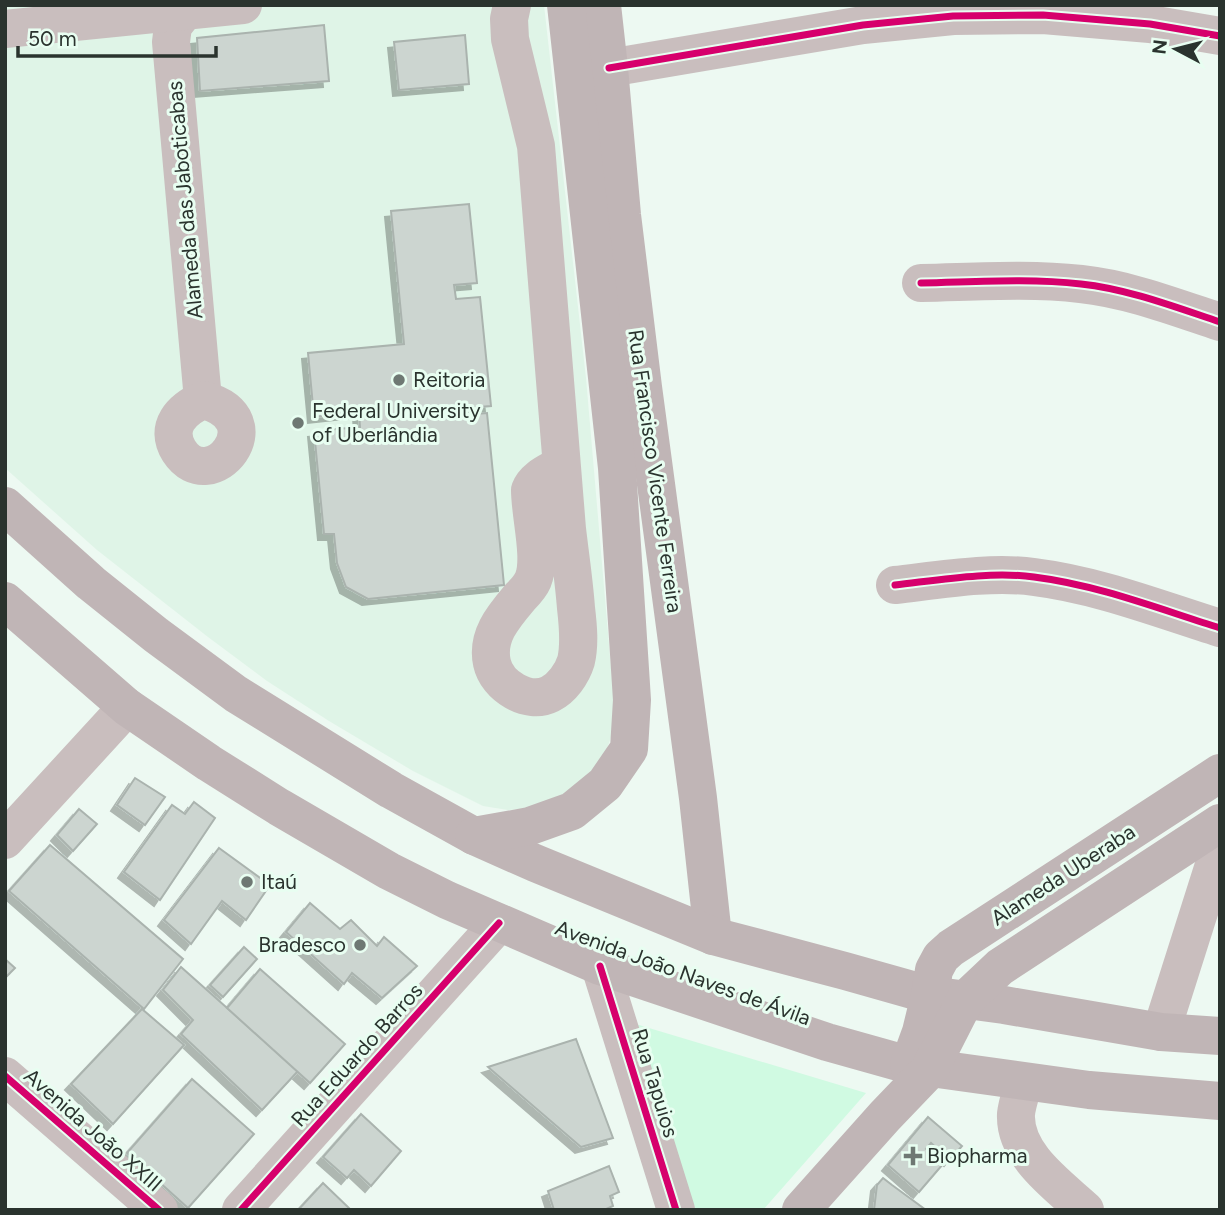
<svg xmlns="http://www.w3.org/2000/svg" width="1225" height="1215" viewBox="0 0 1225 1215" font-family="Figtree,sans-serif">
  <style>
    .built { fill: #dff4e7 }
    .green { fill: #d0fae2 }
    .building { fill: #ccd5d0; stroke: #aab3ae; stroke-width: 2; filter: url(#shadow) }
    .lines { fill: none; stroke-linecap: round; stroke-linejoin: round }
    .minor { stroke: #c9bebe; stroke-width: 38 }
    .major { stroke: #c0b5b6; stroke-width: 38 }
    .cycleway-casing { stroke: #e8fef1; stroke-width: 11 }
    .cycleway { stroke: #d6006c; stroke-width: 7 }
    .poi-dot { fill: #6e7873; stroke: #e8fef1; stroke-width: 2.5 }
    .labels { text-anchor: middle; stroke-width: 6; stroke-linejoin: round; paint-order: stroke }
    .street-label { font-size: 21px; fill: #2a332e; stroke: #e8fef1 }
    .poi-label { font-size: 21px; fill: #2a332e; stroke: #e8fef1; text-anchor: start }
  </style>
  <defs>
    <filter id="shadow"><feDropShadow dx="-6" dy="6" stdDeviation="0" flood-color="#0004"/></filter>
  </defs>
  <rect width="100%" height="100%" fill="#edf9f2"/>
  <path class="built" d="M5 5H544L586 378 615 714 611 737 605 755 586 780 560 798 533 808 508 810 483 806 413 771 329 721 267 681 208 637 97 550 5 468Z"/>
  <path class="green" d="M629 1022 866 1093 763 1210H695Z"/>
  <g class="building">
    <path d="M324 25 329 81 200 91 197 38Z"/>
    <path d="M465 35 469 84 399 90 394 42Z"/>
    <path d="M469 204 477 283 454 285 456 299 480 297 491 406 455 409V416L487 413 504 585 368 599 346 587 337 563 334 534H324L314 431 360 427 359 412 314 417 308 353 404 344 391 211Z"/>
    <path d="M135 778 165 797 145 825 117 805Z"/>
    <path d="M194 802 215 818 160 900 124 872 172 805 185 814Z"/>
    <path d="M79 809 97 824 73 851 57 835Z"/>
    <path d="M50 845 183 959 144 1009 9 891Z"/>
    <path d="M219 848 270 885 246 920 222 901 191 944 164 920Z"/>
    <path d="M310 903 340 929 351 920 377 946 384 937 417 966 382 998 352 973 344 984 286 932Z"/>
    <path d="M244 947 257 959 223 997 210 985Z"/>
    <path d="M5 959 15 968 5 978Z"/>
    <path d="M181 967 298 1071 262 1110 181 1034 193 1020 163 990Z"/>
    <path d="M260 969 345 1044 310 1083 227 1008Z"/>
    <path d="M142 1009 184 1045 113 1124 71 1084Z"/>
    <path d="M576 1039 613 1138 581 1147 488 1067Z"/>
    <path d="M192 1079 254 1134 188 1208 127 1153Z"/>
    <path d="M361 1114 401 1151 371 1186 354 1170 347 1178 323 1157Z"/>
    <path d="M928 1117 962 1146 950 1160 931 1143 926 1149 943 1164 919 1192 888 1165Z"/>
    <path d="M609 1166 619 1192 610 1196 613 1206 604 1210H554L548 1191Z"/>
    <path d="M883 1178 892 1185 926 1210H874L877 1185Z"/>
    <path d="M323 1183 351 1210H298Z"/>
  </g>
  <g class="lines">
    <g class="minor">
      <path d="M178 5 184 12 173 26 171 42 203 400"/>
      <path d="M512 5 509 19 510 39 536 146 567 529C570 555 574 581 576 608 578 625 580 644 576 661 572 674 562 688 550 694 528 705 497 686 492 663 486 636 504 616 520 597 525 592 530 587 533 580 542 558 530 516 530 490 535 477 550 472 561 465"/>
      <path d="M5 29 243 5"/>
      <path d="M609 68 863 25 953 16 1043 15 1150 24 1220 36"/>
      <path d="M921 283C974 282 1028 278 1081 284 1128 289 1175 307 1220 322"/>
      <path d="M203 400C277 419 210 499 179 451 164 427 182 409 203 400Z"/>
      <path d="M895 585C939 580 991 571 1034 577 1098 585 1159 609 1220 628"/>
      <path d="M5 840 127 707"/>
      <path d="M600 966 676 1210"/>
      <path d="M1161 1032 1220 846"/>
      <path d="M5 1076 159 1210"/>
      <path d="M1024 1082C1021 1093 1017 1104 1016 1114 1014 1155 1058 1185 1085 1210"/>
      <path d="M241 1210 499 923"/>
    </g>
    <g class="major">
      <path d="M602 5 609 68 622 215 643 387 698 798 713 936"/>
      <path d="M5 506 91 583 156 635 236 694 391 790 474 836 535 863 713 936 845 971 930 995 1004 1005 1161 1032 1220 1036"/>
      <path d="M5 601 127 707 209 763 279 807 389 871 447 900 600 966 827 1042 909 1065 1089 1090 1220 1101"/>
      <path d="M474 836 530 826 572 811 605 784 629 749 632 700 617 468 566 5"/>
      <path d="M909 1065 921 1032 930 995 934 970 941 957 951 948 1220 773"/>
      <path d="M801 1210 885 1116 930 1069 965 1000 1000 967 1220 823"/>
    </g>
    <defs>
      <g id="cycleway">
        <path d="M609 68 863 25 953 16 1043 15 1150 24 1220 36"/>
        <path d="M921 283C974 282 1028 278 1081 284 1128 289 1175 307 1220 322"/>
        <path d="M895 585C939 580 991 571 1034 577 1098 585 1159 609 1220 628"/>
        <path d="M600 966 676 1210"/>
        <path d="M5 1076 159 1210"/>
        <path d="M241 1210 499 923"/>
      </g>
    </defs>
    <use href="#cycleway" class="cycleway-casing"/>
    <use href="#cycleway" class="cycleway"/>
  </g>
  <g class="poi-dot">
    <circle cx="399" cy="380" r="7"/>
    <circle cx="298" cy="423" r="7"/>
    <circle cx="247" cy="882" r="7"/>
    <circle cx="360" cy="945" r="7"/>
    <path d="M909.5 1145.5h7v7h7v7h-7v7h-7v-7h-7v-7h7z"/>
  </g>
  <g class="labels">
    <g class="street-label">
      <text transform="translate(185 200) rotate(-95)" y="7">Alameda das Jaboticabas</text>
      <text transform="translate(655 471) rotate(82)" y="7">Rua Francisco Vicente Ferreira</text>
      <text transform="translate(1063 875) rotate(-33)" y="7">Alameda Uberaba</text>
      <text transform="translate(683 973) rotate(20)" y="7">Avenida João Naves de Ávila</text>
      <text transform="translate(357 1055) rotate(-48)" y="7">Rua Eduardo Barros</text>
      <text transform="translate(655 1083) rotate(73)" y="7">Rua Tapuios</text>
      <text transform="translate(93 1130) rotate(41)" y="7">Avenida João XXIII</text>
    </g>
    <g class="poi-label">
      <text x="413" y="387">Reitoria</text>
      <text x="312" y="418">Federal University<tspan x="312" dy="24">of Uberlândia</tspan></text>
      <text x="261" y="889">Itaú</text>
      <text x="346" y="952" text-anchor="end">Bradesco</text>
      <text x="927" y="1163">Biopharma</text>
    </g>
  </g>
  <rect width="1225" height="1215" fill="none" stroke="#2a332e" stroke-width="14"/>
  <g transform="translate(1176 49) rotate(277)" stroke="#e8fef1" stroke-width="5" paint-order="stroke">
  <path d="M0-5L12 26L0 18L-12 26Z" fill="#2a332e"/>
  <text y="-10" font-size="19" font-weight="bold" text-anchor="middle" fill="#2a332e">N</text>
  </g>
  <path d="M18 46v10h198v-10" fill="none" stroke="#2a332e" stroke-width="3.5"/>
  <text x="28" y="46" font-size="21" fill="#2a332e" stroke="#e8fef1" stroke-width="5" paint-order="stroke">50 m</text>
</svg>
